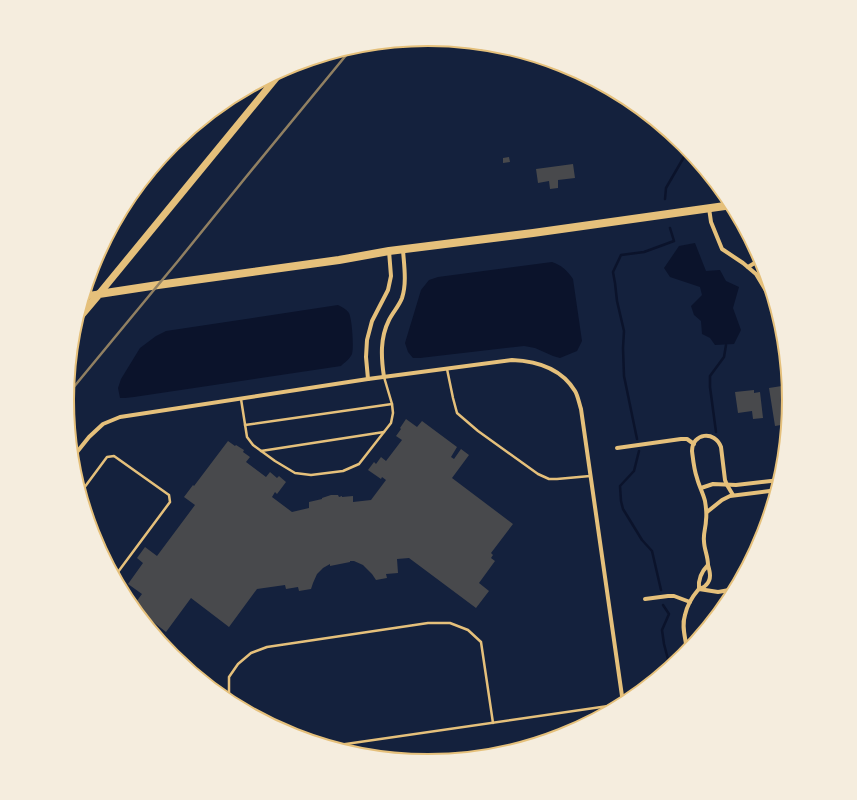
<svg xmlns="http://www.w3.org/2000/svg" width="857" height="800" viewBox="0 0 857 800" font-family="'Exo 2',sans-serif">
  <style>
    .water { fill: #0b132b }
    .lines { fill: none; stroke-linecap: round; stroke-linejoin: round }
    .stream { stroke: #0b132b; stroke-width: 2.5 }
    .building { fill: #48494c }
    .service { stroke: #e5c07b; stroke-width: 2.5 }
    .minor { stroke: #e5c07b; stroke-width: 4 }
    .secondary { stroke: #e5c07b; stroke-width: 7 }
    .primary { stroke: #e5c07b; stroke-width: 8 }
    .rail { stroke: #918062; stroke-width: 2.5 }
    .rim { fill: none; stroke: #e5c07b; stroke-width: 2 }
  </style>
  <rect width="100%" height="100%" fill="#14213d"/>
  <g class="water">
    <path d="M695 243 706 271 720 270 726 281 739 287 733 308 741 330 734 344 715 345 710 338 702 334 701 321 694 315 691 306 702 295 700 287 670 277 664 268 679 246Z"/>
    <path d="M552 262C561 265 567 270 573 279L582 341 577 351 560 358 553 356 535 348 524 346 420 358H413L408 352 405 343 421 290 429 280 438 277Z"/>
    <path d="M338 305C342 307 346 309 349 313 352 319 354 347 352 354 350 359 344 363 341 366L134 397 125 398H120L118 388 121 379 140 348 156 336 166 331Z"/>
  </g>
  <g class="lines">
    <g class="stream">
      <path d="M665 199 666 188 688 150"/>
      <path d="M716 432 710 387V376L724 357 726 345"/>
      <path d="M637 439 624 376 623 348 624 331 617 301 615 283 613 272 621 255 644 252 674 241 670 228"/>
      <path d="M639 451 634 471 620 486 621 501 623 509 642 540 652 551 661 590"/>
      <path d="M663 605 669 614 662 630 664 644 670 667"/>
    </g>
  </g>
  <g class="building">
    <path d="M509 157 510 162 503 163V158Z"/>
    <path d="M573 164 575 178 558 180V188L550 189 549 181 538 183 536 169Z"/>
    <path d="M788 385 789 400 788 414H787V424L775 426 769 388Z"/>
    <path d="M754 390V393L760 392 763 418 753 419 752 411 738 413 735 392Z"/>
    <path d="M406 419 417 427 422 421 457 447 451 457 454 459 461 449 469 455 452 478 513 524 491 553 493 555 491 558 495 561 479 583 489 591 476 608 409 558 397 559 398 573 386 574 387 578 376 580 372 574 363 565 354 561H350V562L330 566V564L323 568 317 574 313 583 311 589 299 591 298 587 286 589 285 585 257 589 229 627 191 598 166 632 133 606 142 594 128 584 143 563 137 558 145 547 157 556 195 505 184 497 193 485 194 486 228 441 235 446 236 445 244 450 243 452 250 457 246 462 266 477 270 472 277 478 279 476 286 482 277 494 275 492 272 497 292 512 309 508V502L322 499V498L331 495H338L339 497 342 496V497L353 496V502L371 500 386 480 382 477 381 479 368 470 374 462 376 464 381 457 386 461 402 440 396 436 401 429 400 428Z"/>
  </g>
  <g class="lines">
    <g class="service">
      <path d="M447 369 453 398 457 413 478 431 538 474 549 479H557L590 476"/>
      <path d="M241 399 247 437 253 445 275 461 295 473 311 475 343 471 359 464 391 423 393 413 392 404 384 377"/>
      <path d="M245 425 392 404"/>
      <path d="M261 451 384 432"/>
      <path d="M81 492 107 457 114 456 169 495 170 502 115 576"/>
      <path d="M229 701V677L238 664 251 653 267 647 428 623H450L468 630 481 642 493 723"/>
      <path d="M332 746 622 704"/>
    </g>
    <g class="minor">
      <path d="M709 208 711 222 722 249 743 263 756 274 765 289 773 299"/>
      <path d="M749 237 750 247 766 274"/>
      <path d="M748 267 758 261"/>
      <path d="M780 321 781 345 785 350"/>
      <path d="M384 377C381 357 380 338 389 320 393 312 399 306 402 298 407 283 404 265 403 250"/>
      <path d="M368 379 366 357 367 340 372 321 388 290 391 276 389 251"/>
      <path d="M617 448 681 439H687L694 444"/>
      <path d="M73 457 89 437 103 424 120 417 368 379 512 360C537 361 561 368 575 391 578 396 579 403 581 409L623 703"/>
      <path d="M701 488 713 484 736 485 780 480"/>
      <path d="M707 512 722 500 730 496 777 490"/>
      <path d="M708 565C708 556 704 549 704 541 703 534 706 527 706 520 707 513 706 507 705 501 703 493 699 486 697 478 694 470 693 459 692 451 692 433 715 430 721 447L725 480 727 485 733 495"/>
      <path d="M699 589 718 592 735 589"/>
      <path d="M645 599 668 596H674L690 602"/>
      <path d="M686 642 693 644"/>
      <path d="M687 651C686 639 681 627 685 615 687 606 692 597 698 590 700 588 704 588 706 585 712 579 710 572 708 565 701 572 698 580 699 589"/>
    </g>
    <path class="secondary" d="M85 296 99 294 281 72"/>
    <path class="primary" d="M77 320 99 294 158 285 339 260 389 251 533 233 732 205"/>
    <path class="rail" d="M68 394 158 285 178 261 246 177 352 48"/>
  </g>
  <path d="M0 0H857V800H0ZM74 400a354 354 0 1 1 708 0a354 354 0 1 1-708 0Z" fill="#f5edde" fill-rule="evenodd"/>
  <path class="rim" d="M74 400a354 354 0 1 1 708 0a354 354 0 1 1-708 0Z"/>
</svg>
